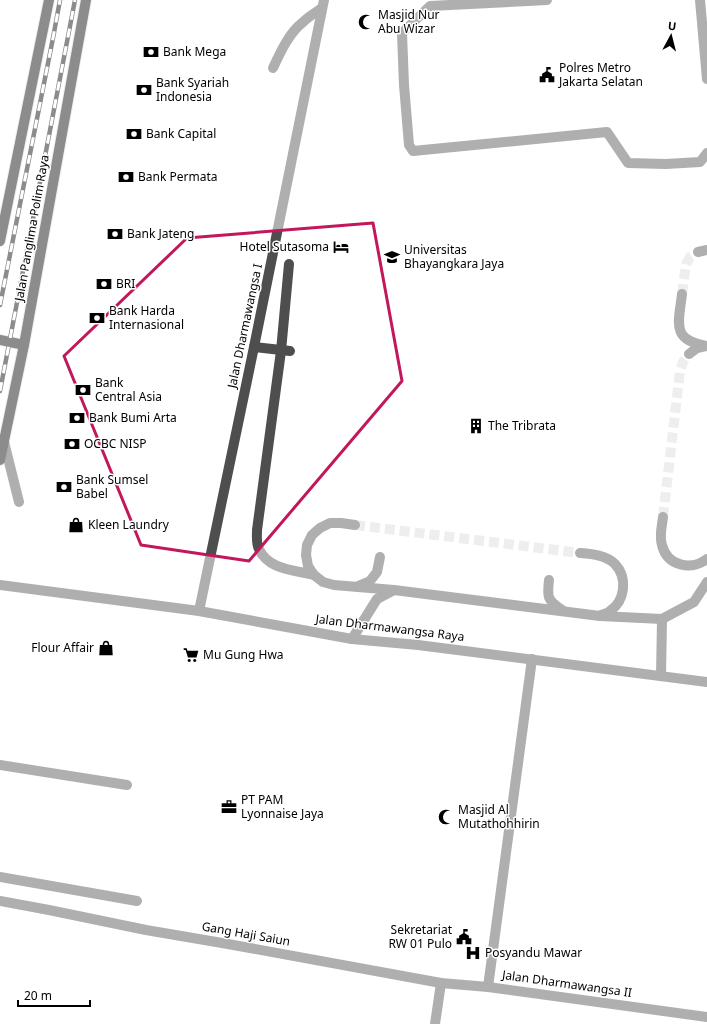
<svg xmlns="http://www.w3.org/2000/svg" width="707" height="1024" viewBox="0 0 707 1024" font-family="'Noto Sans',sans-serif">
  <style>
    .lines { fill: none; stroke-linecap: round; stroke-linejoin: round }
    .minor-tunnel { stroke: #d9d9d9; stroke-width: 10; stroke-dasharray: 10 5; stroke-linecap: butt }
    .major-casing { stroke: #dbdbdb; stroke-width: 12 }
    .minor { stroke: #4e4e4e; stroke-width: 10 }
    .major { stroke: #000; stroke-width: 10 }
    .rail-casing { stroke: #000; stroke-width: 4.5 }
    .rail { stroke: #fff; stroke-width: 3; stroke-dasharray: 9; stroke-linecap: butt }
    .marked { fill: none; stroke: #c2185b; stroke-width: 3; stroke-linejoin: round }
    .labels { text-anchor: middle; stroke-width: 3; stroke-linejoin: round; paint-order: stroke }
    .poi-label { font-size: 12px; fill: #000; stroke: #fff; text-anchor: start }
    .street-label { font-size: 12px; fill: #000; stroke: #fff }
  </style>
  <rect width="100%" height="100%" fill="#fff"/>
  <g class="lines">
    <g class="minor-tunnel">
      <path d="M682 294 686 264 690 257 698 252"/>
      <path d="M663 517 680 371 683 362 689 354"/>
      <path d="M355 525 580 553"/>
    </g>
    <defs>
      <g id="major">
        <path d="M0 241 49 0"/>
        <path d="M0 340 24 345"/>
        <path d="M0 460 24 345 86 0"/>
      </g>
    </defs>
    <use href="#major" class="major-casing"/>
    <g class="minor">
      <path d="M547 0 430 6 402 33 404 85 409 145 413 151 607 132 628 163 666 164 700 162 707 153"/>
      <path d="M700 0 707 79"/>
      <path d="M273 68C280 53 289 33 302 23 308 17 315 13 322 8"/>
      <path d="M698 252 707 250"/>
      <path d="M289 264 281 351 257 530C257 536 256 544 259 549 268 570 295 570 314 575"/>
      <path d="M682 294C679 322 670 340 707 346"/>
      <path d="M254 347 290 351"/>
      <path d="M689 354 697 348 707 346"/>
      <path d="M4 442 19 502"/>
      <path d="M663 517C662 526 659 536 662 545 667 566 691 571 707 559"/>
      <path d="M355 525 341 523H330L320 528 312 535 307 545 306 555 308 566 314 575 323 582 334 585 394 590 600 616 662 619 694 602 707 582"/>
      <path d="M580 553C592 554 606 555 615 564 628 578 625 601 610 611 608 613 604 614 601 615"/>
      <path d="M549 580C547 597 547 600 562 610"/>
      <path d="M0 585 199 611 352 639 418 645 707 682"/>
      <path d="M358 586 370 581 377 572 380 557"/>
      <path d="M199 611 254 347 324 0"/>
      <path d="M352 639 377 599 394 590"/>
      <path d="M661 676 662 619"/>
      <path d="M0 765 127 785"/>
      <path d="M0 877 137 901"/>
      <path d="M0 901 49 910 146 930 228 944 441 983 488 987 707 1017"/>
      <path d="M488 987 532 659"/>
      <path d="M435 1024 441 983"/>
    </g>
    <use href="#major" class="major"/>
    <defs>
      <g id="rail">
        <path d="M0 305 53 38 60 0"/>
        <path d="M0 391 75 0"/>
      </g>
    </defs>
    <use href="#rail" class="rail-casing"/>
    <use href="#rail" class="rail"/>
  </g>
  <path d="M0 0H707V1024H0ZM373 223 402 381 249 561 141 545 64 356 187 238Z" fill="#fff" fill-opacity=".55" fill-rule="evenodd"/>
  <path class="marked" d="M373 223 402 381 249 561 141 545 64 356 187 238Z"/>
  <defs>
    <symbol id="mosque-bare" viewBox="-9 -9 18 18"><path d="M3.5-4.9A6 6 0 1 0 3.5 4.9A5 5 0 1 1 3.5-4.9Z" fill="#000" stroke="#fff" stroke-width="2.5" paint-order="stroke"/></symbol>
    <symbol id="bank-bare" viewBox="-9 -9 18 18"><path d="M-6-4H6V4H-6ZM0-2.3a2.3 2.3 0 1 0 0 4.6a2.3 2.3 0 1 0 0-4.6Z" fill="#000" stroke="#fff" stroke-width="2.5" paint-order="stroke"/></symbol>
    <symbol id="civic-bare" viewBox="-9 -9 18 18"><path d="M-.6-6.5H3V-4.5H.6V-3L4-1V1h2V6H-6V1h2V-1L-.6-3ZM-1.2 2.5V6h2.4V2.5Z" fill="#000" stroke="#fff" stroke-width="2.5" paint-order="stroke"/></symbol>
    <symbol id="hotel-bare" viewBox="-9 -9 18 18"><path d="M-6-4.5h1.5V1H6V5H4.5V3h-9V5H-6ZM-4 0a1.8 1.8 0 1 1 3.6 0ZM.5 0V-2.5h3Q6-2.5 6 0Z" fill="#000" stroke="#fff" stroke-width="2.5" paint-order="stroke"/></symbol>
    <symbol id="university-bare" viewBox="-9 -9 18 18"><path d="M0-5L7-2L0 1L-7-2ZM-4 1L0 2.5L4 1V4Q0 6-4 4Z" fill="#000" stroke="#fff" stroke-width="2.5" paint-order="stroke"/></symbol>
    <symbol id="building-bare" viewBox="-9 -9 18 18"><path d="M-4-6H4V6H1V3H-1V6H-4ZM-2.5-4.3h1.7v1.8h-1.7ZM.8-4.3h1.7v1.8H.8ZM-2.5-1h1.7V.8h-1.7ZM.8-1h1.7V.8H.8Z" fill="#000" stroke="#fff" stroke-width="2.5" paint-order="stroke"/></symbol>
    <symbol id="shop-bare" viewBox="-9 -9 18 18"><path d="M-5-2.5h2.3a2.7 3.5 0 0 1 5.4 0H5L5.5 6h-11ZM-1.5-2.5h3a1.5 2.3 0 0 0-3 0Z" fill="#000" stroke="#fff" stroke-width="2.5" paint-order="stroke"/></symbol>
    <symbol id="supermarket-bare" viewBox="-9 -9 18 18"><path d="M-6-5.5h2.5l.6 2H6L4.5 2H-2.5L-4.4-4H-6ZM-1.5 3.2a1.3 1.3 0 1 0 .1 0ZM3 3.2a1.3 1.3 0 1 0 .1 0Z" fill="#000" stroke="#fff" stroke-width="2.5" paint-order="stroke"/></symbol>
    <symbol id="office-bare" viewBox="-9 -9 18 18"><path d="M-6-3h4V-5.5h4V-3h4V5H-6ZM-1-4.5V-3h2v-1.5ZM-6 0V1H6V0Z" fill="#000" stroke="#fff" stroke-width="2.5" paint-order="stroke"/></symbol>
    <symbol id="hospital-bare" viewBox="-9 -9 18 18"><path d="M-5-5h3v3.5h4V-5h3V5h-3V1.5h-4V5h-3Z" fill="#000" stroke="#fff" stroke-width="2.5" paint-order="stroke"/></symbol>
  </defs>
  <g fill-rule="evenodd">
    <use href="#mosque-bare" x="355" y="11" width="22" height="22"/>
    <use href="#bank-bare" x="140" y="41" width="22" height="22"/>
    <use href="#civic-bare" x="536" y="64" width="22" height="22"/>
    <use href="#bank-bare" x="133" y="79" width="22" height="22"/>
    <use href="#bank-bare" x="123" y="123" width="22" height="22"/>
    <use href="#bank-bare" x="115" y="166" width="22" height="22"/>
    <use href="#bank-bare" x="104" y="223" width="22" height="22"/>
    <use href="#hotel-bare" x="330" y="236" width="22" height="22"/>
    <use href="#university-bare" x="381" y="246" width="22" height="22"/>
    <use href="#bank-bare" x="93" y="273" width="22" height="22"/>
    <use href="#bank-bare" x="86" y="307" width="22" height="22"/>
    <use href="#bank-bare" x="72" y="379" width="22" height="22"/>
    <use href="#bank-bare" x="66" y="407" width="22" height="22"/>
    <use href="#building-bare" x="465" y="415" width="22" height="22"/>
    <use href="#bank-bare" x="61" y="433" width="22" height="22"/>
    <use href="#bank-bare" x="53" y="476" width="22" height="22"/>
    <use href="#shop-bare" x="65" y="514" width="22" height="22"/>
    <use href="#shop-bare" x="95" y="637" width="22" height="22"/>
    <use href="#supermarket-bare" x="180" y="644" width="22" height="22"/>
    <use href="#office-bare" x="218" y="796" width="22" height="22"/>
    <use href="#mosque-bare" x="435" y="806" width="22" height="22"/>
    <use href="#civic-bare" x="453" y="926" width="22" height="22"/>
    <use href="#hospital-bare" x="462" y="942" width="22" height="22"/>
  </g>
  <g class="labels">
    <g class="poi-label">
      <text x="378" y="19">Masjid Nur<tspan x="378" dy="14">Abu Wizar</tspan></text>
      <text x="163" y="56">Bank Mega</text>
      <text x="559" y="72">Polres Metro<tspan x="559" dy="14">Jakarta Selatan</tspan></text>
      <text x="156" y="87">Bank Syariah<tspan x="156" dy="14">Indonesia</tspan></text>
      <text x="146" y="138">Bank Capital</text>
      <text x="138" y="181">Bank Permata</text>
      <text x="127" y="238">Bank Jateng</text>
      <text x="329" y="251" text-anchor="end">Hotel Sutasoma</text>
      <text x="404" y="254">Universitas<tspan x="404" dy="14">Bhayangkara Jaya</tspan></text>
      <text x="116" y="288">BRI</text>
      <text x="109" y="315">Bank Harda<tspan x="109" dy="14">Internasional</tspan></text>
      <text x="95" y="387">Bank<tspan x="95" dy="14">Central Asia</tspan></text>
      <text x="89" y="422">Bank Bumi Arta</text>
      <text x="488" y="430">The Tribrata</text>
      <text x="84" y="448">OCBC NISP</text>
      <text x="76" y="484">Bank Sumsel<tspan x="76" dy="14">Babel</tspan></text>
      <text x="88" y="529">Kleen Laundry</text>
      <text x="94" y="652" text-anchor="end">Flour Affair</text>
      <text x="203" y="659">Mu Gung Hwa</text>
      <text x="241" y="804">PT PAM<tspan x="241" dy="14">Lyonnaise Jaya</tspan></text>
      <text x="458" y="814">Masjid Al<tspan x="458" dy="14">Mutathohhirin</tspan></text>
      <text x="452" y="934" text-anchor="end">Sekretariat<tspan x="452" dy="14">RW 01 Pulo</tspan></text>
      <text x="485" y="957">Posyandu Mawar</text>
    </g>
    <g class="street-label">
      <text transform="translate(32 228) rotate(-80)" y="4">Jalan Panglima Polim Raya</text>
      <text transform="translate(245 326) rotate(-78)" y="4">Jalan Dharmawangsa I</text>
      <text transform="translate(390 628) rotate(7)" y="4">Jalan Dharmawangsa Raya</text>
      <text transform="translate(246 934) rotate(10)" y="4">Gang Haji Saiun</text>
      <text transform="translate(567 984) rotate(8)" y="4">Jalan Dharmawangsa II</text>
    </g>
  </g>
  <g transform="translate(671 36) rotate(7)" stroke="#ffffff" stroke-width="3" paint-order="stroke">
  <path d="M0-3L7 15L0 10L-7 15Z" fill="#000000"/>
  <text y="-6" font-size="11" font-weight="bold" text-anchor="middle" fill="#000000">U</text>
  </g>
  <path d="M18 1000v6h72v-6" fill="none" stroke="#000000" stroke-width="2"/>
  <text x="24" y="1000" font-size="12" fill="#000000" stroke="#ffffff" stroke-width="3" paint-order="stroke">20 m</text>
</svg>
